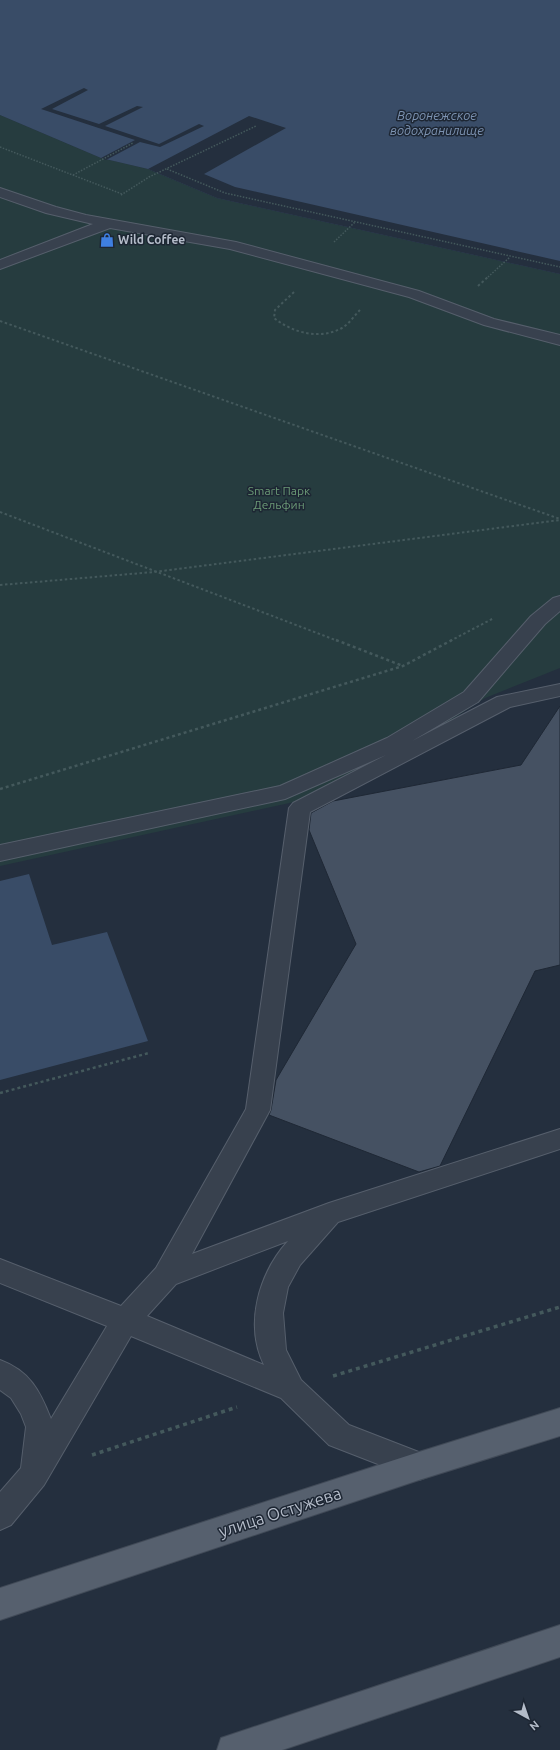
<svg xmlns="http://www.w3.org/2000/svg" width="560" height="1750" viewBox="0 0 560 1750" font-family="Ubuntu,sans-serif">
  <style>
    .green { fill: #263c3f }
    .water { fill: #394c67 }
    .pier { fill: #242f3e }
    .building { fill: #455162; stroke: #1f2835 }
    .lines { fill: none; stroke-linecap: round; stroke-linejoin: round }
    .service-casing { stroke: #565f6c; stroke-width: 2 }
    .primary-casing { stroke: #414a57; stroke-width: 2 }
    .path-far3 { stroke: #44595c; stroke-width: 1.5; stroke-dasharray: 1.5 1.5; stroke-linecap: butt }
    .path-far2 { stroke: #44595c; stroke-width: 2; stroke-dasharray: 2.5 2.5; stroke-linecap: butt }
    .path-far1 { stroke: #44595c; stroke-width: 2.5; stroke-dasharray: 3 3; stroke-linecap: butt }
    .path { stroke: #44595c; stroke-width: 3.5; stroke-dasharray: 4 4; stroke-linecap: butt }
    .service { fill: #38414e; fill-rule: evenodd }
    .primary { fill: #56606e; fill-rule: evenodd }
    .labels { text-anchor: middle; stroke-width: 3; stroke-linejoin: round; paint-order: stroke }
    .far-poi-label { font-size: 12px; font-weight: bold; fill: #b4bcc9; stroke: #1d2633; text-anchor: start }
    .far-park-label { font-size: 12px; fill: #6b9a76; stroke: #1d2633 }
    .far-water-label { font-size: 13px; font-style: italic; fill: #7c92b1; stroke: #1d2633 }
    .near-street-label { font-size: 17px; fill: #b4bcc9; stroke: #1d2633 }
  </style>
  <rect width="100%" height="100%" fill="#242f3e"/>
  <path class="green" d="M0 115 101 158 148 169 217 198 560 274V668L485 698 403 751 294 802 0 866Z"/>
  <g class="water">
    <path d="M0 0H560V274L217 198 148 169 101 158 0 115Z"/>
    <path d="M29 874 52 945 107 932 148 1041 0 1080V881Z"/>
  </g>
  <g class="pier">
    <path d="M84 88 88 90 52 109 99 124 137 106 143 107 105 126 159 144 199 124 204 126 160 147 140 142 106 160 101 158 135 140 41 109Z"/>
    <path d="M249 116 286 128 204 174 235 187 560 261V274L217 198 148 169Z"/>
  </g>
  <path class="building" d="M560 706V965L535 971 440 1166 419 1172 269 1115 271 1110 276 1080 356 944 309 830 311 813 333 801 521 765Z"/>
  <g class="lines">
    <defs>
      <g id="service">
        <path d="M0 188 56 207 86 215 236 242 419 291 494 319 560 335V345L484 325 409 297 230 249 110 228 0 269V260L93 224 46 213 0 197Z"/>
        <path d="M560 596V611L545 624 478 702 412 741 497 697 560 684V696L510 707 310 812 270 1110 192 1254 329 1203 560 1129V1149L338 1222 300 1265 288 1287 283 1313 286 1350 301 1380 349 1425 429 1456 434 1466 429 1476 419 1480 329 1445 281 1398 131 1336 44 1485 11 1525 0 1530V1492L21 1468 26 1427 21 1414 11 1398 0 1390V1360C30 1371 40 1391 51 1419L107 1326 0 1283V1259L121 1306 156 1268 246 1109 289 808 293 803 386 755 285 799 0 861V845L280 786 387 738 464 692 531 616 553 598ZM288 1241C259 1273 244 1324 264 1365L147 1316 176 1284Z"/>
      </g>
      <g id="primary">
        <path d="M560 1408V1436L419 1480 0 1620V1588L419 1452Z"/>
        <path d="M560 1625V1657L282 1750H217L221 1738Z"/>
      </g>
    </defs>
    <use href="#service" class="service-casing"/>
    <use href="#primary" class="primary-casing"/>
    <g class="path-far3">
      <path d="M0 147 122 194"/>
      <path d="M167 169 225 193 560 267"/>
      <path d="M73 175 133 143"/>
      <path d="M121 195 149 177 256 126"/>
      <path d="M334 242 355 222"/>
      <path d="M488 277 510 257"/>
    </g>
    <g class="path-far2">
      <path d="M478 286 489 276"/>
      <path d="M294 292 275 310 274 318C293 333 320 340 342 328 349 324 354 316 360 310"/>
      <path d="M0 321 560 519"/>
      <path d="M0 512 338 641"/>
      <path d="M0 585 154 572 560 520"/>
      <path d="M450 641 494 618"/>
    </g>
    <g class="path-far1">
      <path d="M336 640 403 666"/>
      <path d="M0 789 403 666 452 640"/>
      <path d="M0 1093 149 1053"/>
    </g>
    <g class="path">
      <path d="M333 1376 560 1307"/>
      <path d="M92 1455 237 1407"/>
    </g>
    <use href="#service" class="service"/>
    <use href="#primary" class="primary"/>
  </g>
  <defs>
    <symbol id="shop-bare" viewBox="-9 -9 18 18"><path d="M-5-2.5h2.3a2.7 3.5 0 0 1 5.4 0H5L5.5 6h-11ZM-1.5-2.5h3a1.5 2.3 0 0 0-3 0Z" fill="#3f7fe0" stroke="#1d2633" stroke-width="2.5" paint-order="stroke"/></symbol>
  </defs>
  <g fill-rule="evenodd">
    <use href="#shop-bare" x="97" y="230" width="20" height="20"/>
  </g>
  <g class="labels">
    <g class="far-poi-label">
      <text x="118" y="244">Wild Coffee</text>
    </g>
    <g class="far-park-label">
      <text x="279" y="495">Smart Парк<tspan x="279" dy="14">Дельфин</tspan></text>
    </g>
    <g class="far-water-label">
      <text x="437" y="120">Воронежское<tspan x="437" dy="15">водохранилище</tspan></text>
    </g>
    <g class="near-street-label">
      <text transform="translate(280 1512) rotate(-18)" y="6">улица Остужева</text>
    </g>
  </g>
  <g transform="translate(528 1718) rotate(140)" stroke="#1d2633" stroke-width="3" paint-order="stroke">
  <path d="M0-3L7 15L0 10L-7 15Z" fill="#b4bcc9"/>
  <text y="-6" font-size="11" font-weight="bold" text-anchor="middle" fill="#b4bcc9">N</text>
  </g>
</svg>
